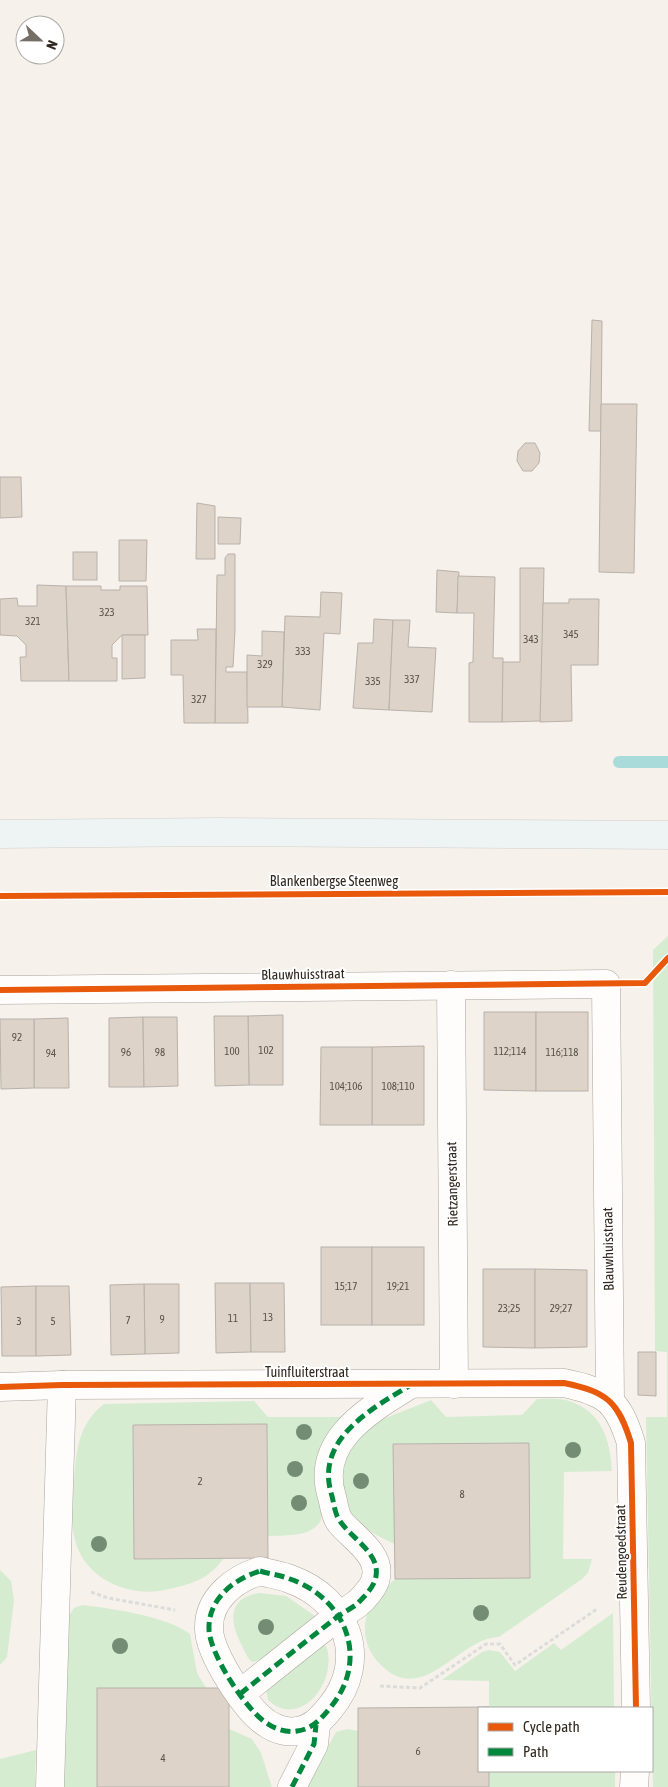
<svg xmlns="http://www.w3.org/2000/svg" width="668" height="1787" viewBox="0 0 668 1787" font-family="'Asap Condensed',sans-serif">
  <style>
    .green { fill: #d5ecd1 }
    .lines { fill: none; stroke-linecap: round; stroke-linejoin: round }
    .stream { stroke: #a8dbda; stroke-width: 12 }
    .building { fill: #ddd3c8; stroke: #b8b2ab }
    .minor-casing { stroke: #aba49d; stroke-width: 29 }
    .major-casing { stroke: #d2cfcb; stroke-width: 29 }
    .path { stroke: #dddcda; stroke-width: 3; stroke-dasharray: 4 2.5; stroke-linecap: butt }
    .minor { stroke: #fefdfc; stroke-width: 28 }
    .major { stroke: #eef3f4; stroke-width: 28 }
    .quiet { stroke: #00873e; stroke-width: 5; stroke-dasharray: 10 5; stroke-linecap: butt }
    .cycleway-casing { stroke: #fff; stroke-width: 9 }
    .cycleway { stroke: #e8590c; stroke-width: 6 }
    .tree { fill: #748c74 }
    .labels { text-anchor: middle; stroke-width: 4; stroke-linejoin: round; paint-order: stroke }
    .number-label { font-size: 11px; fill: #5b5248 }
    .street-label { font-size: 14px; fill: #30271e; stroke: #fff }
  </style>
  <rect width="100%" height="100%" fill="#f6f1eb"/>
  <g class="green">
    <path d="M668 936V1787H653L646 1417H667V1352L655 1351 653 950Z"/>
    <path d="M537 1399C547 1399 560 1398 569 1401 602 1412 610 1439 612 1471L564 1472 563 1559H592L588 1573 582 1579 499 1637C459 1637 423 1709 380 1664 370 1654 364 1641 365 1626 366 1607 382 1592 395 1579V1544C380 1537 364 1530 353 1517 335 1497 343 1440 367 1427 384 1417 411 1409 431 1400L446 1417 522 1415Z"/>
    <path d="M254 1401 268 1417H342C318 1440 311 1465 318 1497 319 1504 323 1513 321 1520 312 1538 284 1535 268 1536L267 1424 133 1425 134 1559 224 1558C208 1579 195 1583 169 1589 131 1599 85 1580 75 1540 70 1522 73 1501 74 1482 76 1452 78 1424 104 1404Z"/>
    <path d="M0 1570 11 1581 14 1600 7 1657 0 1665Z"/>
    <path d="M260 1593 286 1596 315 1616 262 1660 252 1662C246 1657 244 1649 240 1642 229 1619 229 1597 260 1593Z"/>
    <path d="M82 1605C110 1608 169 1617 190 1634L197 1673 206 1688H97V1787H62L68 1617 74 1608Z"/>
    <path d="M613 1613 614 1708H489V1681L442 1680 482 1652 489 1650 500 1652 515 1671 554 1643 561 1650Z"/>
    <path d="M323 1645 326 1646C339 1679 301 1731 268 1700L266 1690Z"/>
    <path d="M229 1729 252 1739 261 1753 272 1787H229Z"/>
    <path d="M347 1729 358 1731V1787H306L336 1732Z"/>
    <path d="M36 1750 35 1787H0V1759Z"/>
    <rect x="489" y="1771" width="126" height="16"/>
  </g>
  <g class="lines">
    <path class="stream" d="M619 762H668"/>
  </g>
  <g class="building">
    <path d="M592 320 602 321 601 431H589Z"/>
    <path d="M601 404H637L634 573 599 572Z"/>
    <path d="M525 443H535L540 453 539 463 532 471H523L517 461 518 451Z"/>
    <path d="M0 477H21L22 517 0 518Z"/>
    <path d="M197 503 215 506V559H196Z"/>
    <path d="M218 517 241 518 240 544H218Z"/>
    <path d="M119 540H147L146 581H119Z"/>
    <rect x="73" y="552" width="24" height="28"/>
    <path d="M228 554H235V630L233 667H226V672H247L248 723H215L217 575H225V558Z"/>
    <path d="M520 568H544L541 721 502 722V662H520Z"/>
    <path d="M437 570 459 572 457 613 436 612Z"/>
    <path d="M458 576 495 577 493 658H503L502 722H469V663L473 662 474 613H457Z"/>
    <path d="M37 585 66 586 69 681H21L20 657H26V645L17 636 0 635V599L17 598 18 606H37Z"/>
    <path d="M66 586H101V590H120V586H147L148 635H122L112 645V658H117V681H69Z"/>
    <path d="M321 592 342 593 340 634 324 633 320 710 282 707 285 616 320 617Z"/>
    <path d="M569 599H599L598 665H571L572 721 540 722 543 603H569Z"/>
    <path d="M374 619 393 620 389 710 353 708 358 643H373Z"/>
    <path d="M393 620H410L408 647 436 648 432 712 389 710Z"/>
    <path d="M197 629H216L215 723H184L183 675H171V640H198Z"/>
    <path d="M262 631 284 632 282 707H247V655L262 656Z"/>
    <path d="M122 635H145V678L122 679Z"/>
    <path d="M484 1012H536V1091L484 1090Z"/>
    <rect x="536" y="1012" width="52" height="79"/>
    <path d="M283 1015V1085H249L248 1016Z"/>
    <path d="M214 1016H248L249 1085 215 1086Z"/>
    <path d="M143 1017 144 1087H109V1018Z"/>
    <path d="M143 1017H177L178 1086 144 1087Z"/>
    <path d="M68 1018 69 1088H34V1019Z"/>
    <path d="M0 1019H34V1088L1 1089Z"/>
    <path d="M424 1046V1125H372V1047Z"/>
    <path d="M321 1047H372V1125H320Z"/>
    <rect x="321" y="1247" width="51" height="78"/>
    <rect x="372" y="1247" width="52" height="78"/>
    <path d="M483 1269H535V1348L483 1347Z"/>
    <path d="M535 1269 587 1270V1347L535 1348Z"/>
    <path d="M215 1283H250L251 1352 216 1353Z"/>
    <path d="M250 1283H284L285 1352H251Z"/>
    <path d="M144 1284H179V1353L145 1354Z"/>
    <path d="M144 1284 145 1354 111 1355 110 1285Z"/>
    <path d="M36 1286V1356H2L1 1287Z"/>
    <path d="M36 1286H69L71 1355 36 1356Z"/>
    <path d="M638 1352H656V1396L638 1395Z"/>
    <path d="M267 1424 268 1558 134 1559 133 1425Z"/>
    <path d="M529 1443 530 1578 395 1579 393 1444Z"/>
    <rect x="97" y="1688" width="132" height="99"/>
    <path d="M489 1707 479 1708V1771H489V1787H358V1708Z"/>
  </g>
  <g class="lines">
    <defs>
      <g id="minor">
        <path d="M451 985 454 1384"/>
        <path d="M0 990 606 984 610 1400"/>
        <path d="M0 1387 62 1385 564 1383C607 1392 618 1401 631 1443L636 1708"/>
        <path d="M260 1571C270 1574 280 1575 290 1579 347 1599 370 1660 330 1708 320 1720 312 1729 297 1731 288 1733 275 1729 268 1724 247 1712 209 1653 209 1629 208 1599 234 1579 260 1571Z"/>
        <path d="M240 1694C270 1670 301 1645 332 1621 339 1615 349 1610 357 1604 364 1598 375 1586 376 1577 381 1554 352 1537 340 1522 335 1516 334 1504 332 1497 314 1440 371 1409 411 1384"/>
        <path d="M50 1787 62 1385"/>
        <path d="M292 1787 314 1744 316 1725"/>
        <path d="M634 1787 635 1771"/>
      </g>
      <path id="major" d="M0 834 218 832 668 835"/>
    </defs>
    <use href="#minor" class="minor-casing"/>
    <use href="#major" class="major-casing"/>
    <g class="path">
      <path d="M91 1592 108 1598 175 1610"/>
      <path d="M380 1686 420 1688 486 1644H500L515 1665 597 1609"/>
    </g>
    <use href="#minor" class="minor"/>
    <use href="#major" class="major"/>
    <g class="quiet">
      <path d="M260 1571C270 1574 280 1575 290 1579 347 1599 370 1660 330 1708 320 1720 312 1729 297 1731 288 1733 275 1729 268 1724 247 1712 209 1653 209 1629 208 1599 234 1579 260 1571Z"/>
      <path d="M240 1694C270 1670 301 1645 332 1621 340 1614 349 1610 357 1604 364 1597 375 1586 376 1576 380 1553 351 1538 340 1521 335 1515 334 1504 332 1496 314 1441 369 1410 409 1386"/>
      <path d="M292 1787 314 1744 316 1725"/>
    </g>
    <defs>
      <g id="cycleway">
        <path d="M0 896 668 892"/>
        <path d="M0 990 645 983 668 958"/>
        <path d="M0 1387 62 1385 564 1383C607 1392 618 1401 631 1443L636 1708"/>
      </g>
    </defs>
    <use href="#cycleway" class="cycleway-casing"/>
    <use href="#cycleway" class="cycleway"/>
  </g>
  <g class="tree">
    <circle cx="304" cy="1432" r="8"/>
    <circle cx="573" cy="1450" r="8"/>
    <circle cx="295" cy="1469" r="8"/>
    <circle cx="361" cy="1481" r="8"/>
    <circle cx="299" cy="1503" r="8"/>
    <circle cx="99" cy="1544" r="8"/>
    <circle cx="481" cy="1613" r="8"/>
    <circle cx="266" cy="1627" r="8"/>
    <circle cx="120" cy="1646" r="8"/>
  </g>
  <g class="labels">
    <g class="number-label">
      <text x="107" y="616">323</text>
      <text x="33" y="625">321</text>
      <text x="571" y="638">345</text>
      <text x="531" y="643">343</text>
      <text x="303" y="655">333</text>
      <text x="265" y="668">329</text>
      <text x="412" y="683">337</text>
      <text x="373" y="685">335</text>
      <text x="199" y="703">327</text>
      <text x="17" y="1041">92</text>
      <text x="266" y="1054">102</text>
      <text x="232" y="1055">100</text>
      <text x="510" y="1055">112;114</text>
      <text x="126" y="1056">96</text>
      <text x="160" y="1056">98</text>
      <text x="562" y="1056">116;118</text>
      <text x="51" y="1057">94</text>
      <text x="346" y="1090">104;106</text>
      <text x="398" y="1090">108;110</text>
      <text x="346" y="1290">15;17</text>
      <text x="398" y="1290">19;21</text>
      <text x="509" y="1312">23;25</text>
      <text x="561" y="1312">29;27</text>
      <text x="268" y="1321">13</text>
      <text x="233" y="1322">11</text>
      <text x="162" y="1323">9</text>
      <text x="128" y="1324">7</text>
      <text x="19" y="1325">3</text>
      <text x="53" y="1325">5</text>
      <text x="200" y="1485">2</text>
      <text x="462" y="1498">8</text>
      <text x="418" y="1755">6</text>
      <text x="163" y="1762">4</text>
    </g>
    <g class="street-label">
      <text x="334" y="886">Blankenbergse Steenweg</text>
      <text transform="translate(303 974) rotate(-1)" y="5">Blauwhuisstraat</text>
      <text transform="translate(452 1184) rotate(-91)" y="5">Rietzangerstraat</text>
      <text transform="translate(608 1249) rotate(-91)" y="5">Blauwhuisstraat</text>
      <text x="307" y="1377">Tuinfluiterstraat</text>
      <text transform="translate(621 1552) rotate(-91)" y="5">Reudengoedstraat</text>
    </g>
  </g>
  <rect x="478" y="1707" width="175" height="65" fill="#ffffff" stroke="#aca9a5"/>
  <rect x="488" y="1723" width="25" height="8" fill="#e8590c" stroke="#aca9a5"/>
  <text x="523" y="1732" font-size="15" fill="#30271e">Cycle path</text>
  <rect x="488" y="1748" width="25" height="8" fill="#00873e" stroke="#aca9a5"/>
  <text x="523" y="1757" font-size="15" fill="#30271e">Path</text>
  <g transform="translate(40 40) rotate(112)"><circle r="24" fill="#ffffff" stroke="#aca9a5"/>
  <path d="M0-4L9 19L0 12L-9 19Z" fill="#756e66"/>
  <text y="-8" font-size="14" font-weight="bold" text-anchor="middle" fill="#30271e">N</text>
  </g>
</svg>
